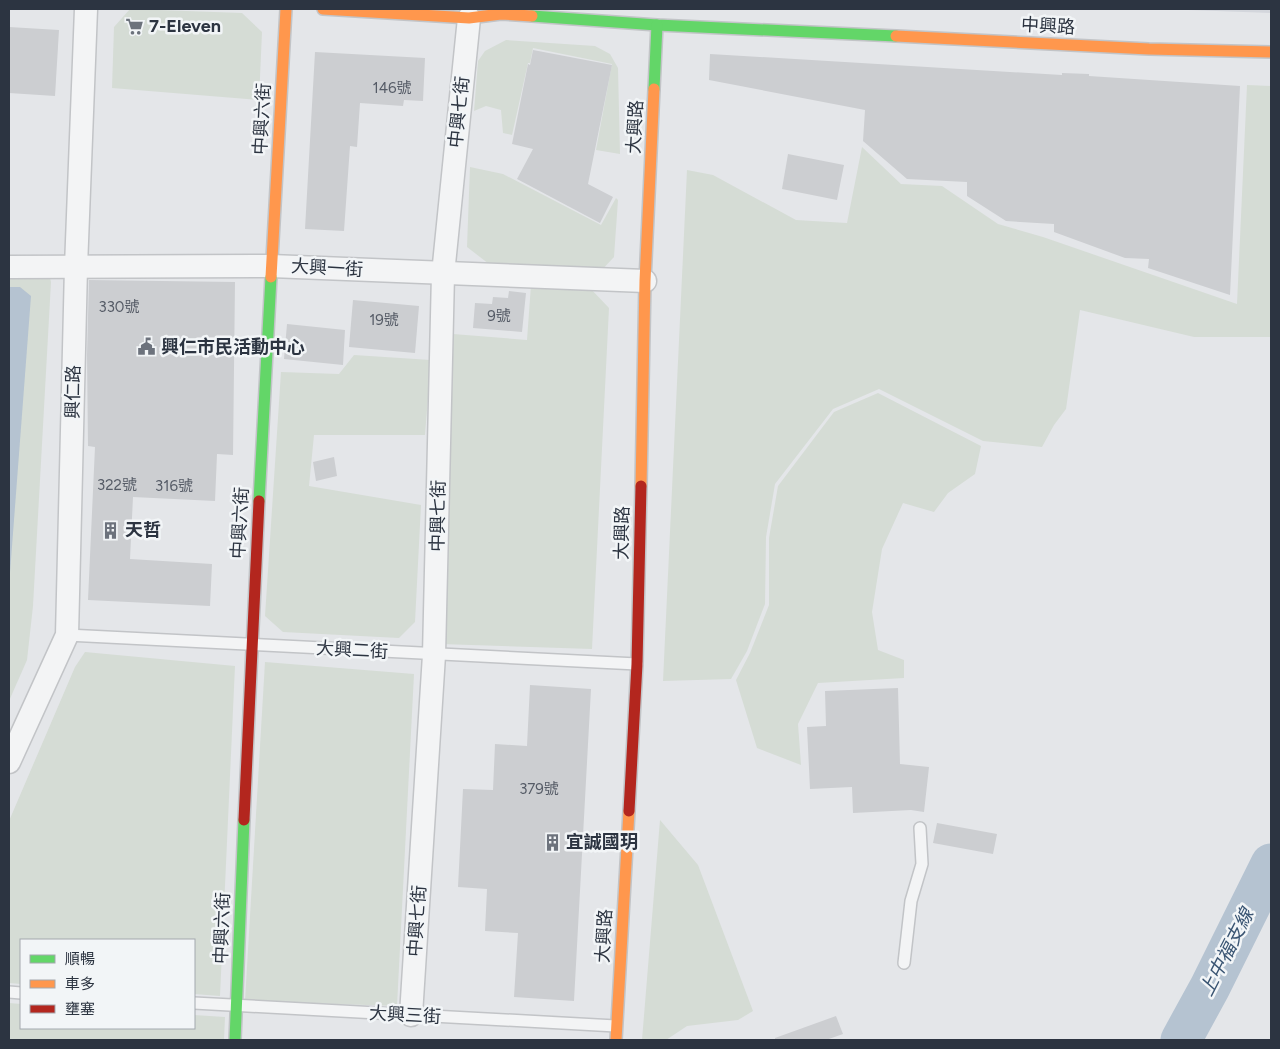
<svg xmlns="http://www.w3.org/2000/svg" width="1280" height="1049" viewBox="0 0 1280 1049" font-family="Figtree,'Noto Sans TC',sans-serif">
  <style>
    .built { fill: #d3d6dc }
    .green { fill: #d5dcd5 }
    .water { fill: #b5c3d1 }
    .lines { fill: none; stroke-linecap: round; stroke-linejoin: round }
    .river { stroke: #b5c3d1; stroke-width: 41 }
    .building { fill: #ccced1 }
    .lane-casing { stroke: #c2c4c7; stroke-width: 14 }
    .street-casing { stroke: #c2c4c7; stroke-width: 25 }
    .fast-casing { stroke: #c2c4c7; stroke-width: 14 }
    .slow-casing { stroke: #c2c4c7; stroke-width: 14 }
    .jam-casing { stroke: #c2c4c7; stroke-width: 14 }
    .lane { stroke: #f3f4f5; stroke-width: 11 }
    .street { stroke: #f3f4f5; stroke-width: 22 }
    .fast { stroke: #63d668; stroke-width: 11 }
    .slow { stroke: #ff974d; stroke-width: 11 }
    .jam { stroke: #b3261e; stroke-width: 11 }
    .labels { text-anchor: middle; stroke-width: 5; stroke-linejoin: round; paint-order: stroke }
    .number-label { font-size: 15px; fill: #555b66 }
    .poi-label { font-size: 18px; font-weight: bold; fill: #2c3441; stroke: #f2f5f7; text-anchor: start }
    .street-label { font-size: 18px; fill: #2c3441; stroke: #f2f5f7 }
    .water-label { font-size: 19px; font-style: italic; fill: #395472; stroke: #f2f5f7 }
  </style>
  <rect width="100%" height="100%" fill="#e4e6e9"/>
  <path class="built" d="M1161 9H1271V13Z"/>
  <g class="green">
    <path d="M130 9 242 13 262 32 259 100 112 88 114 27Z"/>
    <path d="M506 40 595 46 610 54 618 68 620 154 596 150 612 64 533 48 530 63H528L512 135 503 133 501 110 486 106 474 111 478 61 485 51Z"/>
    <path d="M1247 85 1271 86V337H1194L1080 310 1066 409 1054 425 1042 447 983 441 879 389 833 409 775 484 766 537 765 604 747 651 731 679 663 681 687 170 713 175 796 220 847 223 862 147 901 184 942 186 998 224 1043 237 1237 304Z"/>
    <path d="M470 167 503 174 601 225 616 198 618 200 614 257 599 273 489 264 467 247Z"/>
    <path d="M9 270H48L51 282 33 606 27 660 9 701Z"/>
    <path d="M531 285 590 288 609 308 592 649 440 644 453 334 527 340Z"/>
    <path d="M354 355 431 360 425 435H314L309 486 421 505 415 622 399 638 283 632 265 616 281 372 339 374Z"/>
    <path d="M878 393 981 446 975 474 948 493 934 512 903 503 882 549 872 612 878 650 904 660V678L818 683 798 724 801 765 757 748 736 680 750 653 769 605V538L778 486 834 412Z"/>
    <path d="M85 652 235 666 220 996 194 994V940H21V984L9 983V821L75 667Z"/>
    <path d="M265 662 414 674 397 1006 245 1001Z"/>
    <path d="M660 820 698 865 753 1011 738 1020 687 1026 666 1040H642Z"/>
    <path d="M9 1003 21 1004V1028H194V1015L225 1017 224 1040H9Z"/>
  </g>
  <path class="water" d="M9 287H20L31 296 9 586Z"/>
  <g class="lines">
    <path class="river" d="M1181 1040 1210 987 1271 864"/>
  </g>
  <g class="building">
    <path d="M9 27 59 30 55 96 9 93Z"/>
    <path d="M533 50 612 65 588 184 613 197 600 223 517 179 533 149 512 144 528 64 530 65Z"/>
    <path d="M315 52 425 58 423 101 404 100 403 106 360 103 357 147 350 146 344 231 305 229Z"/>
    <path d="M710 54 1062 75V73L1089 74V76L1240 86 1230 295 1148 268 1149 259 1125 258 1054 232V224L1006 221 967 196V182L907 179 863 141 865 110 709 80Z"/>
    <path d="M788 154 844 165 837 200 782 189Z"/>
    <path d="M89 280 235 282 233 455 217 454 215 501 133 497 130 559 212 564 210 606 88 600 95 447 88 446 87 355Z"/>
    <path d="M509 291 526 293 522 332 473 328 475 303 492 304 493 297 508 298Z"/>
    <path d="M353 300 419 306 415 353 349 347Z"/>
    <path d="M287 324 345 330 343 365 284 359Z"/>
    <path d="M334 457 337 476 316 481 313 462Z"/>
    <path d="M530 685 591 689 574 1001 514 997 518 933 485 931 487 889 458 887 463 789 493 790 495 744 527 746Z"/>
    <path d="M898 688 900 764 929 767 924 812 911 810 853 813 852 787 810 789 807 727 826 726 825 691Z"/>
    <path d="M937 823 997 834 993 854 933 843Z"/>
    <path d="M836 1016 843 1034 826 1040H775V1038Z"/>
  </g>
  <g class="lines">
    <defs>
      <g id="lane">
        <path d="M67 635 637 664"/>
        <path d="M904 963 911 901 922 864 920 828"/>
        <path d="M9 992 21 993"/>
        <path d="M194 1003 616 1026"/>
      </g>
      <g id="street">
        <path d="M9 267 271 266 645 281"/>
        <path d="M9 762 67 635 76 267 86 9"/>
        <path d="M411 1015 434 655 443 274 469 18"/>
      </g>
      <g id="fast">
        <path d="M532 16 657 25 896 36"/>
        <path d="M654 89 657 25"/>
        <path d="M259 501 271 277"/>
        <path d="M235 1040 244 820"/>
      </g>
      <g id="slow">
        <path d="M323 9 469 18 501 14 532 16"/>
        <path d="M896 36 1149 49 1271 52"/>
        <path d="M271 277 286 9"/>
        <path d="M641 486 645 281 654 89"/>
        <path d="M616 1040 629 811"/>
      </g>
      <g id="jam">
        <path d="M629 811 637 664 641 486"/>
        <path d="M244 820 259 501"/>
      </g>
    </defs>
    <use href="#lane" class="lane-casing"/>
    <use href="#street" class="street-casing"/>
    <use href="#fast" class="fast-casing"/>
    <use href="#slow" class="slow-casing"/>
    <use href="#jam" class="jam-casing"/>
    <use href="#lane" class="lane"/>
    <use href="#street" class="street"/>
    <use href="#fast" class="fast"/>
    <use href="#slow" class="slow"/>
    <use href="#jam" class="jam"/>
  </g>
  <defs>
    <symbol id="supermarket-bare" viewBox="-9 -9 18 18"><path d="M-6-5.5h2.5l.6 2H6L4.5 2H-2.5L-4.4-4H-6ZM-1.5 3.2a1.3 1.3 0 1 0 .1 0ZM3 3.2a1.3 1.3 0 1 0 .1 0Z" fill="#6c727c" stroke="#f2f5f7" stroke-width="2.5" paint-order="stroke"/></symbol>
    <symbol id="civic-bare" viewBox="-9 -9 18 18"><path d="M-.6-6.5H3V-4.5H.6V-3L4-1V1h2V6H-6V1h2V-1L-.6-3ZM-1.2 2.5V6h2.4V2.5Z" fill="#6c727c" stroke="#f2f5f7" stroke-width="2.5" paint-order="stroke"/></symbol>
    <symbol id="building-bare" viewBox="-9 -9 18 18"><path d="M-4-6H4V6H1V3H-1V6H-4ZM-2.5-4.3h1.7v1.8h-1.7ZM.8-4.3h1.7v1.8H.8ZM-2.5-1h1.7V.8h-1.7ZM.8-1h1.7V.8H.8Z" fill="#6c727c" stroke="#f2f5f7" stroke-width="2.5" paint-order="stroke"/></symbol>
  </defs>
  <g fill-rule="evenodd">
    <use href="#supermarket-bare" x="122" y="14" width="25" height="25"/>
    <use href="#civic-bare" x="134" y="334" width="25" height="25"/>
    <use href="#building-bare" x="98" y="518" width="25" height="25"/>
    <use href="#building-bare" x="540" y="830" width="25" height="25"/>
  </g>
  <g class="labels">
    <g class="number-label">
      <text x="392" y="93">146號</text>
      <text x="119" y="312">330號</text>
      <text x="499" y="321">9號</text>
      <text x="384" y="325">19號</text>
      <text x="117" y="490">322號</text>
      <text x="174" y="491">316號</text>
      <text x="539" y="794">379號</text>
    </g>
    <g class="poi-label">
      <text x="149" y="32">7-Eleven</text>
      <text x="161" y="353">興仁市民活動中心</text>
      <text x="125" y="536">天哲</text>
      <text x="566" y="848">宜誠國玥</text>
    </g>
    <g class="street-label">
      <text transform="translate(1048 26) rotate(3)" y="6">中興路</text>
      <text transform="translate(459 112) rotate(-84)" y="6">中興七街</text>
      <text transform="translate(262 119) rotate(-87)" y="6">中興六街</text>
      <text transform="translate(635 127) rotate(-87)" y="6">大興路</text>
      <text transform="translate(327 268) rotate(3)" y="6">大興一街</text>
      <text transform="translate(73 392) rotate(-89)" y="6">興仁路</text>
      <text transform="translate(438 516) rotate(-89)" y="6">中興七街</text>
      <text transform="translate(240 523) rotate(-87)" y="6">中興六街</text>
      <text transform="translate(622 533) rotate(-89)" y="6">大興路</text>
      <text transform="translate(352 650) rotate(3)" y="6">大興二街</text>
      <text transform="translate(417 921) rotate(-86)" y="6">中興七街</text>
      <text transform="translate(222 928) rotate(-88)" y="6">中興六街</text>
      <text transform="translate(604 936) rotate(-87)" y="6">大興路</text>
      <text transform="translate(405 1015) rotate(3)" y="6">大興三街</text>
    </g>
    <g class="water-label">
      <text transform="translate(1226 952) rotate(-63)" y="7">上中福支線</text>
    </g>
  </g>
  <rect width="1280" height="1049" fill="none" stroke="#2c3441" stroke-width="20"/>
  <rect x="20" y="939" width="175" height="90" fill="#f2f5f7" stroke="#a3a8ae"/>
  <rect x="30" y="955" width="25" height="8" fill="#63d668" stroke="#a3a8ae"/>
  <text x="65" y="964" font-size="15" fill="#2c3441">順暢</text>
  <rect x="30" y="980" width="25" height="8" fill="#ff974d" stroke="#a3a8ae"/>
  <text x="65" y="989" font-size="15" fill="#2c3441">車多</text>
  <rect x="30" y="1005" width="25" height="8" fill="#b3261e" stroke="#a3a8ae"/>
  <text x="65" y="1014" font-size="15" fill="#2c3441">壅塞</text>
</svg>
